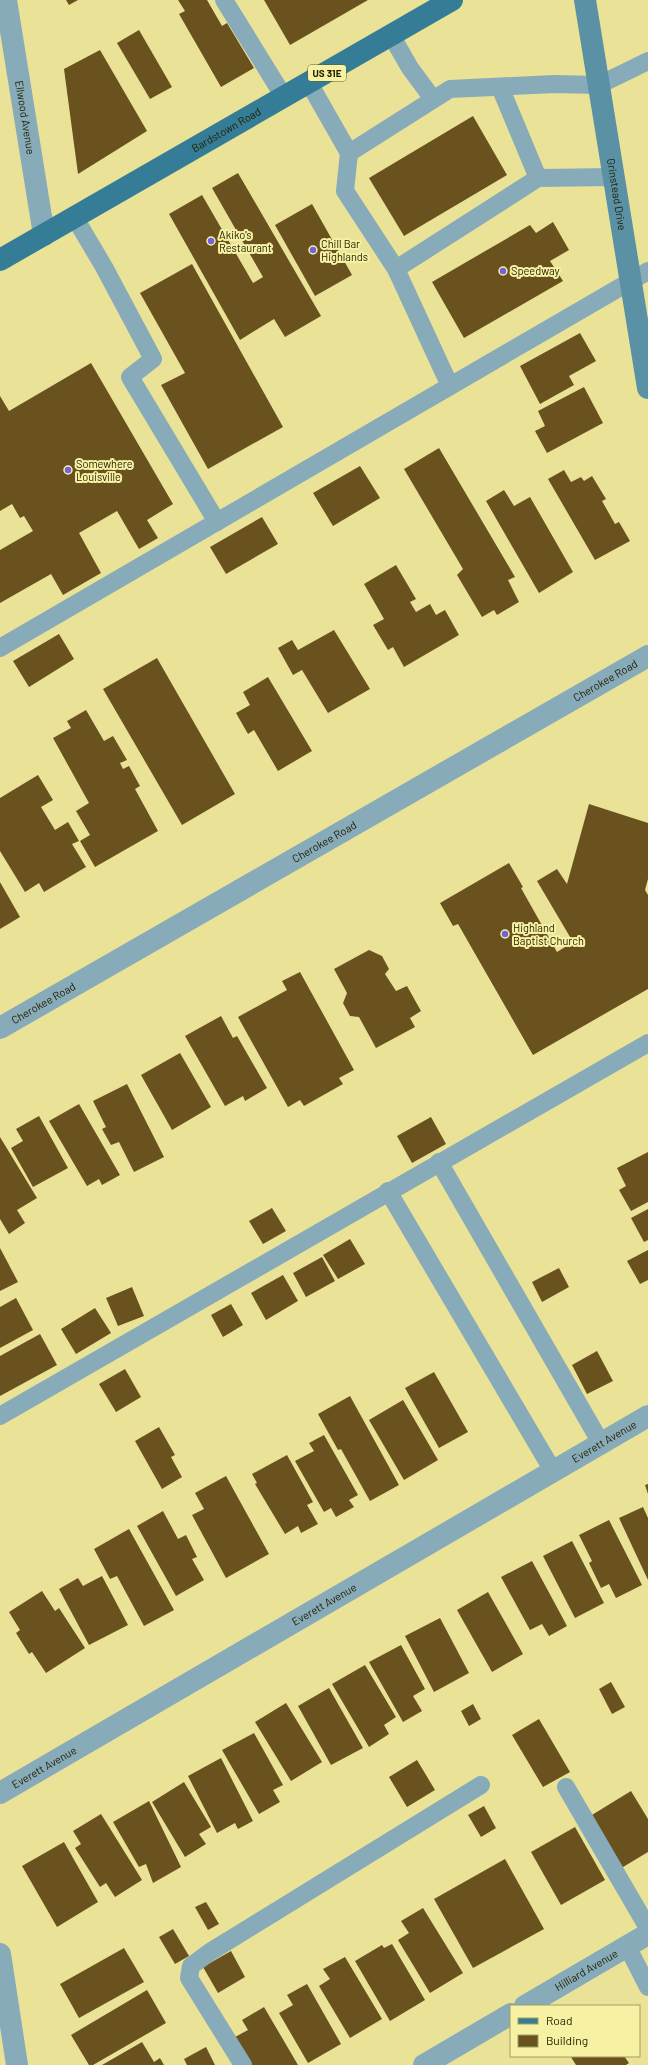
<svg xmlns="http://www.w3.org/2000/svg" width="648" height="2065" viewBox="0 0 648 2065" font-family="Barlow,sans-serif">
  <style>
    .building { fill: #6a521e }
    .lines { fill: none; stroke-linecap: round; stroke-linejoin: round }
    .lane { stroke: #88abb9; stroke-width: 18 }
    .street { stroke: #88abb9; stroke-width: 22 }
    .secondary { stroke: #5a91a5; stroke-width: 22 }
    .primary { stroke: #357d96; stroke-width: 22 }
    .poi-dot { fill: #7063dd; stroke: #f7f1a4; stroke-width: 1.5 }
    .labels { text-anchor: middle; stroke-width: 4; stroke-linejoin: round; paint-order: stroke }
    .shield { fill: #f7f1a4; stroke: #615d31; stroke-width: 1 }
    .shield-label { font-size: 10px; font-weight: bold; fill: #211e00 }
    .street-label { font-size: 11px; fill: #211e00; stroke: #f7f1a4 }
    .poi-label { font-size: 11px; fill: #211e00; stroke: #f7f1a4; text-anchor: start }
  </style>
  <rect width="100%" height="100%" fill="#eae397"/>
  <g class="building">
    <path d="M66 0H78L69 5Z"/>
    <path d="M178 0H207L222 26 227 23 254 68 221 87 179 14 185 11Z"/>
    <path d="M264 0H368L290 45Z"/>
    <path d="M139 30 172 87 150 99 117 43Z"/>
    <path d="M100 50 147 131 78 174 64 69Z"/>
    <path d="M473 116 507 175 404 236 369 178Z"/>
    <path d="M238 173 321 316 285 337 274 319 240 340 169 214 202 195 253 283 263 277 212 188Z"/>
    <path d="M312 204 352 275 315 296 275 225Z"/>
    <path d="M553 222 569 250 550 261 563 281 464 338 432 282 530 225 536 233Z"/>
    <path d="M192 264 283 427 208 469 161 385 185 373 140 293Z"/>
    <path d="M580 333 596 361 569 376 574 385 540 404 520 366Z"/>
    <path d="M91 363 173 504 147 520 158 538 139 549 117 511 79 533 101 573 63 595 51 574 0 603V550L33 531 24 516 20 518 12 504 0 511V396L9 411Z"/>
    <path d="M584 387 603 423 547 453 535 431 545 426 538 411Z"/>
    <path d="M439 448 515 577 508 580 519 602 497 615 494 610 482 617 457 575 463 569 404 469Z"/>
    <path d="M360 466 380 498 333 526 313 493Z"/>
    <path d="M564 470 571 482 581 477 584 481 592 476 606 499 602 501 615 524 619 522 630 541 595 560 548 479Z"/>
    <path d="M504 490 514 506 530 497 573 572 539 593 486 501Z"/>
    <path d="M262 517 278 544 226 574 210 547Z"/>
    <path d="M396 565 416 599 410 602 416 612 430 604 436 615 445 610 459 635 404 667 393 647 388 650 373 625 384 619 364 584Z"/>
    <path d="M334 630 370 689 328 713 302 670 293 675 278 648 292 640 298 650Z"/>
    <path d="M59 634 74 659 29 687 13 661Z"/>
    <path d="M157 658 235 794 182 825 103 689Z"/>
    <path d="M268 677 312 751 278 771 254 730 248 734 236 713 250 705 243 692Z"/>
    <path d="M86 710 104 741 113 736 127 760 120 763 123 769 129 766 140 786 135 789 158 831 95 867 80 841 90 835 76 811 89 803 53 738 71 728 67 721Z"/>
    <path d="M38 775 53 800 41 807 55 830 68 822 79 841 72 844 86 867 44 892 39 883 25 892 0 851V798Z"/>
    <path d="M589 804 648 823V879L645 890 648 895V989L533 1055 458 924 453 926 440 903 509 863 523 887 521 888 557 952 573 942 537 881 557 869 567 884Z"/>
    <path d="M0 882 20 917 0 929Z"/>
    <path d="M369 950 382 956 389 969 385 974 396 991 407 986 421 1011 410 1018 415 1027 376 1048 359 1017 350 1016 343 1003 347 993 334 969Z"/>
    <path d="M300 972 354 1070 339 1078 343 1084 304 1106 300 1100 288 1107 238 1017 287 990 282 981Z"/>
    <path d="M221 1016 233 1038 237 1036 267 1088 245 1101 243 1096 225 1106 185 1036Z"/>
    <path d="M180 1053 211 1107 172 1130 141 1075Z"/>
    <path d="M127 1084 164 1157 134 1172 119 1142 111 1145 102 1129 106 1127 93 1101Z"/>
    <path d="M79 1104 120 1175 102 1185 99 1179 87 1186 49 1121Z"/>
    <path d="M39 1116 68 1168 33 1187 11 1148 23 1141 16 1129Z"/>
    <path d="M431 1117 446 1144 412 1163 397 1136Z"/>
    <path d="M0 1137 37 1198 17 1210 25 1223 9 1234 0 1219Z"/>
    <path d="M648 1152V1202L631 1211 619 1190 626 1186 617 1168Z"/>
    <path d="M272 1208 286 1231 263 1244 249 1221Z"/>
    <path d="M648 1209V1240L644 1242 631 1218Z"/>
    <path d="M350 1239 365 1264 338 1279 323 1255Z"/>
    <path d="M0 1248 18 1282 0 1291Z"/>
    <path d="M648 1250V1280L640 1284 627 1261Z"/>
    <path d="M322 1257 335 1281 306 1297 293 1273Z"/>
    <path d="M559 1268 569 1287 542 1302 532 1282Z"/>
    <path d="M283 1275 298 1301 266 1320 251 1293Z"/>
    <path d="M132 1287 144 1316 118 1326 106 1298Z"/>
    <path d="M16 1298 33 1330 0 1348V1307Z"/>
    <path d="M231 1304 243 1325 223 1337 211 1315Z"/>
    <path d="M95 1308 111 1333 76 1354 61 1329Z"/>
    <path d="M40 1334 57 1365 0 1396V1356Z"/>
    <path d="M597 1351 613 1381 587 1394 572 1365Z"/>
    <path d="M125 1369 141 1397 116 1412 99 1384Z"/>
    <path d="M434 1372 468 1432 439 1448 405 1388Z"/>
    <path d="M350 1396 399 1485 370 1501 341 1449 338 1450 318 1414Z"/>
    <path d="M403 1400 438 1460 404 1480 369 1420Z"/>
    <path d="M159 1427 175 1455 171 1457 182 1477 162 1489 135 1441Z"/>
    <path d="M324 1435 358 1495 349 1500 354 1507 336 1517 331 1508 324 1512 295 1461 314 1451 309 1443Z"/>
    <path d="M287 1455 313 1502 307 1505 318 1524 301 1533 298 1526 285 1534 255 1484 257 1483 252 1474Z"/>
    <path d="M226 1476 269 1554 226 1578 192 1515 204 1509 195 1493Z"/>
    <path d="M648 1484V1494L645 1485Z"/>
    <path d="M643 1507 648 1518V1580L619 1518Z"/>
    <path d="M163 1511 178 1539 186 1535 197 1557 192 1559 204 1580 176 1596 137 1526Z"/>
    <path d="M609 1520 642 1585 616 1598 609 1584 601 1588 589 1563 592 1561 579 1535Z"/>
    <path d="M129 1529 174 1610 144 1626 117 1576 110 1579 94 1549Z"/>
    <path d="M572 1541 604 1603 575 1618 543 1556Z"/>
    <path d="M532 1561 567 1626 549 1636 542 1624 530 1630 501 1577Z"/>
    <path d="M102 1576 128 1625 89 1645 59 1589 78 1578 83 1586Z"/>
    <path d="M42 1591 55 1611 59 1608 85 1648 46 1673 32 1652 29 1654 16 1633 20 1630 9 1612Z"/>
    <path d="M488 1592 523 1654 492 1672 457 1610Z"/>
    <path d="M440 1618 469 1673 434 1692 405 1636Z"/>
    <path d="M401 1645 425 1689 413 1696 422 1711 403 1722 369 1662Z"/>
    <path d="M365 1665 396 1717 384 1725 389 1734 369 1747 332 1684Z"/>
    <path d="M611 1682 625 1707 612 1714 599 1689Z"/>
    <path d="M329 1688 363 1748 331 1765 298 1706Z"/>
    <path d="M286 1703 322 1762 291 1781 255 1722Z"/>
    <path d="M473 1704 481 1719 469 1726 461 1711Z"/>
    <path d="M539 1719 570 1772 543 1787 512 1735Z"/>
    <path d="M254 1733 283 1785 273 1790 280 1802 259 1814 222 1750Z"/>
    <path d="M221 1758 253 1821 238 1829 235 1823 217 1833 188 1776Z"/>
    <path d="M417 1760 435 1790 407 1807 389 1777Z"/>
    <path d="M184 1782 211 1827 199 1834 206 1844 185 1857 152 1802Z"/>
    <path d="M631 1791 648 1819V1852L618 1870 587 1818Z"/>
    <path d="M149 1801 181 1867 153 1883 146 1864 139 1867 113 1822Z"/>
    <path d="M484 1806 496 1828 481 1837 468 1815Z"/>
    <path d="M101 1814 142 1880 115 1897 106 1883 100 1887 75 1848 81 1844 73 1831Z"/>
    <path d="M575 1827 605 1880 561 1905 531 1852Z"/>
    <path d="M64 1842 98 1902 57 1927 22 1866Z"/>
    <path d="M505 1859 544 1929 473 1968 434 1899Z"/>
    <path d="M206 1902 219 1924 208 1930 195 1907Z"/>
    <path d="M423 1908 463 1973 430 1993 398 1940 409 1933 401 1921Z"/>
    <path d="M173 1929 189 1956 175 1964 159 1937Z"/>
    <path d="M392 1944 425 2000 390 2021 355 1961 382 1945 384 1948Z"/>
    <path d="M124 1948 144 1982 79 2018 60 1984Z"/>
    <path d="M231 1951 245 1977 218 1993 203 1967Z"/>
    <path d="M345 1957 382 2019 350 2038 319 1986 330 1979 323 1969Z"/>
    <path d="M307 1984 341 2044 308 2063 279 2013 293 2005 287 1995Z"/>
    <path d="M147 1990 166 2023 93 2065H89L71 2035Z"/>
    <path d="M264 2007 298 2065H252L235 2037 248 2030 242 2020Z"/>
    <path d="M142 2042 154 2062 160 2058 164 2065H102Z"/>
    <path d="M206 2047 215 2065H187L184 2059Z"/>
    <path d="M572 2056H624L629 2063 626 2065H576L571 2057Z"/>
  </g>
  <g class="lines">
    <g class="lane">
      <path d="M224 0 284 97"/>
      <path d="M391 35 410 68 433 99"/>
      <path d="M309 83 349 153 450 89 554 84 599 85 648 61"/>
      <path d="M500 87 538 178"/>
      <path d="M349 153 345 191 396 269 450 386"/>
      <path d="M75 218 104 267 153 359 130 377 217 522"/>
      <path d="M396 269 538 178 615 177"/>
      <path d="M0 648 648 271"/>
      <path d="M439 1162 601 1443"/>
      <path d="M388 1191 553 1471"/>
      <path d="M0 1416 648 1043"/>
      <path d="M566 1787 648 1928"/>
      <path d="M627 1946 648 1987"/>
      <path d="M243 2065 189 1978 191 1966 210 1952 481 1785"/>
    </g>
    <g class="street">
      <path id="s1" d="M6 0 44 235"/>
      <path id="s2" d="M0 1028 648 656"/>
      <path id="s3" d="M0 1793 648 1416"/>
      <path d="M0 1954 17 2065"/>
      <path id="s4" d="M525 2006 648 1934"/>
      <path d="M424 2065 511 2014"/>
    </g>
    <path class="secondary" id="s5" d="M585 0 648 388"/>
    <path class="primary" id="s6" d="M0 260 452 0"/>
  </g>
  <g class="poi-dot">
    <circle cx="211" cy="241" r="4"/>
    <circle cx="313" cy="250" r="4"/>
    <circle cx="503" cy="271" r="4"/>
    <circle cx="68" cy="470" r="4"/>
    <circle cx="505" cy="934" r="4"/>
  </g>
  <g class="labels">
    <rect class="shield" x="308" y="65" width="38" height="16" rx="3"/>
    <g class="shield-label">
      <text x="327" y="77">US 31E</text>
    </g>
    <g class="street-label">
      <text dy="4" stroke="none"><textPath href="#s1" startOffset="119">Ellwood Avenue</textPath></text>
      <text dy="4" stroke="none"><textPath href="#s6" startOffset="261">Bardstown Road</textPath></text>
      <text dy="4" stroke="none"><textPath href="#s5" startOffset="197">Grinstead Drive</textPath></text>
      <text dy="4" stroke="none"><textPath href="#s2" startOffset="698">Cherokee Road</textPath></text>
      <text dy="4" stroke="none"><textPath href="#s2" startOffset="374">Cherokee Road</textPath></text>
      <text dy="4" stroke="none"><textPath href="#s2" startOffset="50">Cherokee Road</textPath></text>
      <text dy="4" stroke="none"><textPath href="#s3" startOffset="699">Everett Avenue</textPath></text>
      <text dy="4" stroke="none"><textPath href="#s3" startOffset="375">Everett Avenue</textPath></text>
      <text dy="4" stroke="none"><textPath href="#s3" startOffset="51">Everett Avenue</textPath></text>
      <text dy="4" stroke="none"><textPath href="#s4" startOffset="71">Hilliard Avenue</textPath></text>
    </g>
    <g class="poi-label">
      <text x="219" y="239">Akiko's<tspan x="219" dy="13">Restaurant</tspan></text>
      <text x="321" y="248">Chill Bar<tspan x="321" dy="13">Highlands</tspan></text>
      <text x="511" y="275">Speedway</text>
      <text x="76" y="468">Somewhere<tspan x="76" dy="13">Louisville</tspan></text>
      <text x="513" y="932">Highland<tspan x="513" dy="13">Baptist Church</tspan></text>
    </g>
  </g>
  <rect x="510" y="2005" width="130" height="52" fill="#f7f1a4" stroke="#a19d62"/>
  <rect x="518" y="2018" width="20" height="6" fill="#357d96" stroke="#a19d62"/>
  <text x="546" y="2025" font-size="12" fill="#211e00">Road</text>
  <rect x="518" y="2035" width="20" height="12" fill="#6a521e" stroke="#a19d62"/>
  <text x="546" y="2045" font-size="12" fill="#211e00">Building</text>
</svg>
